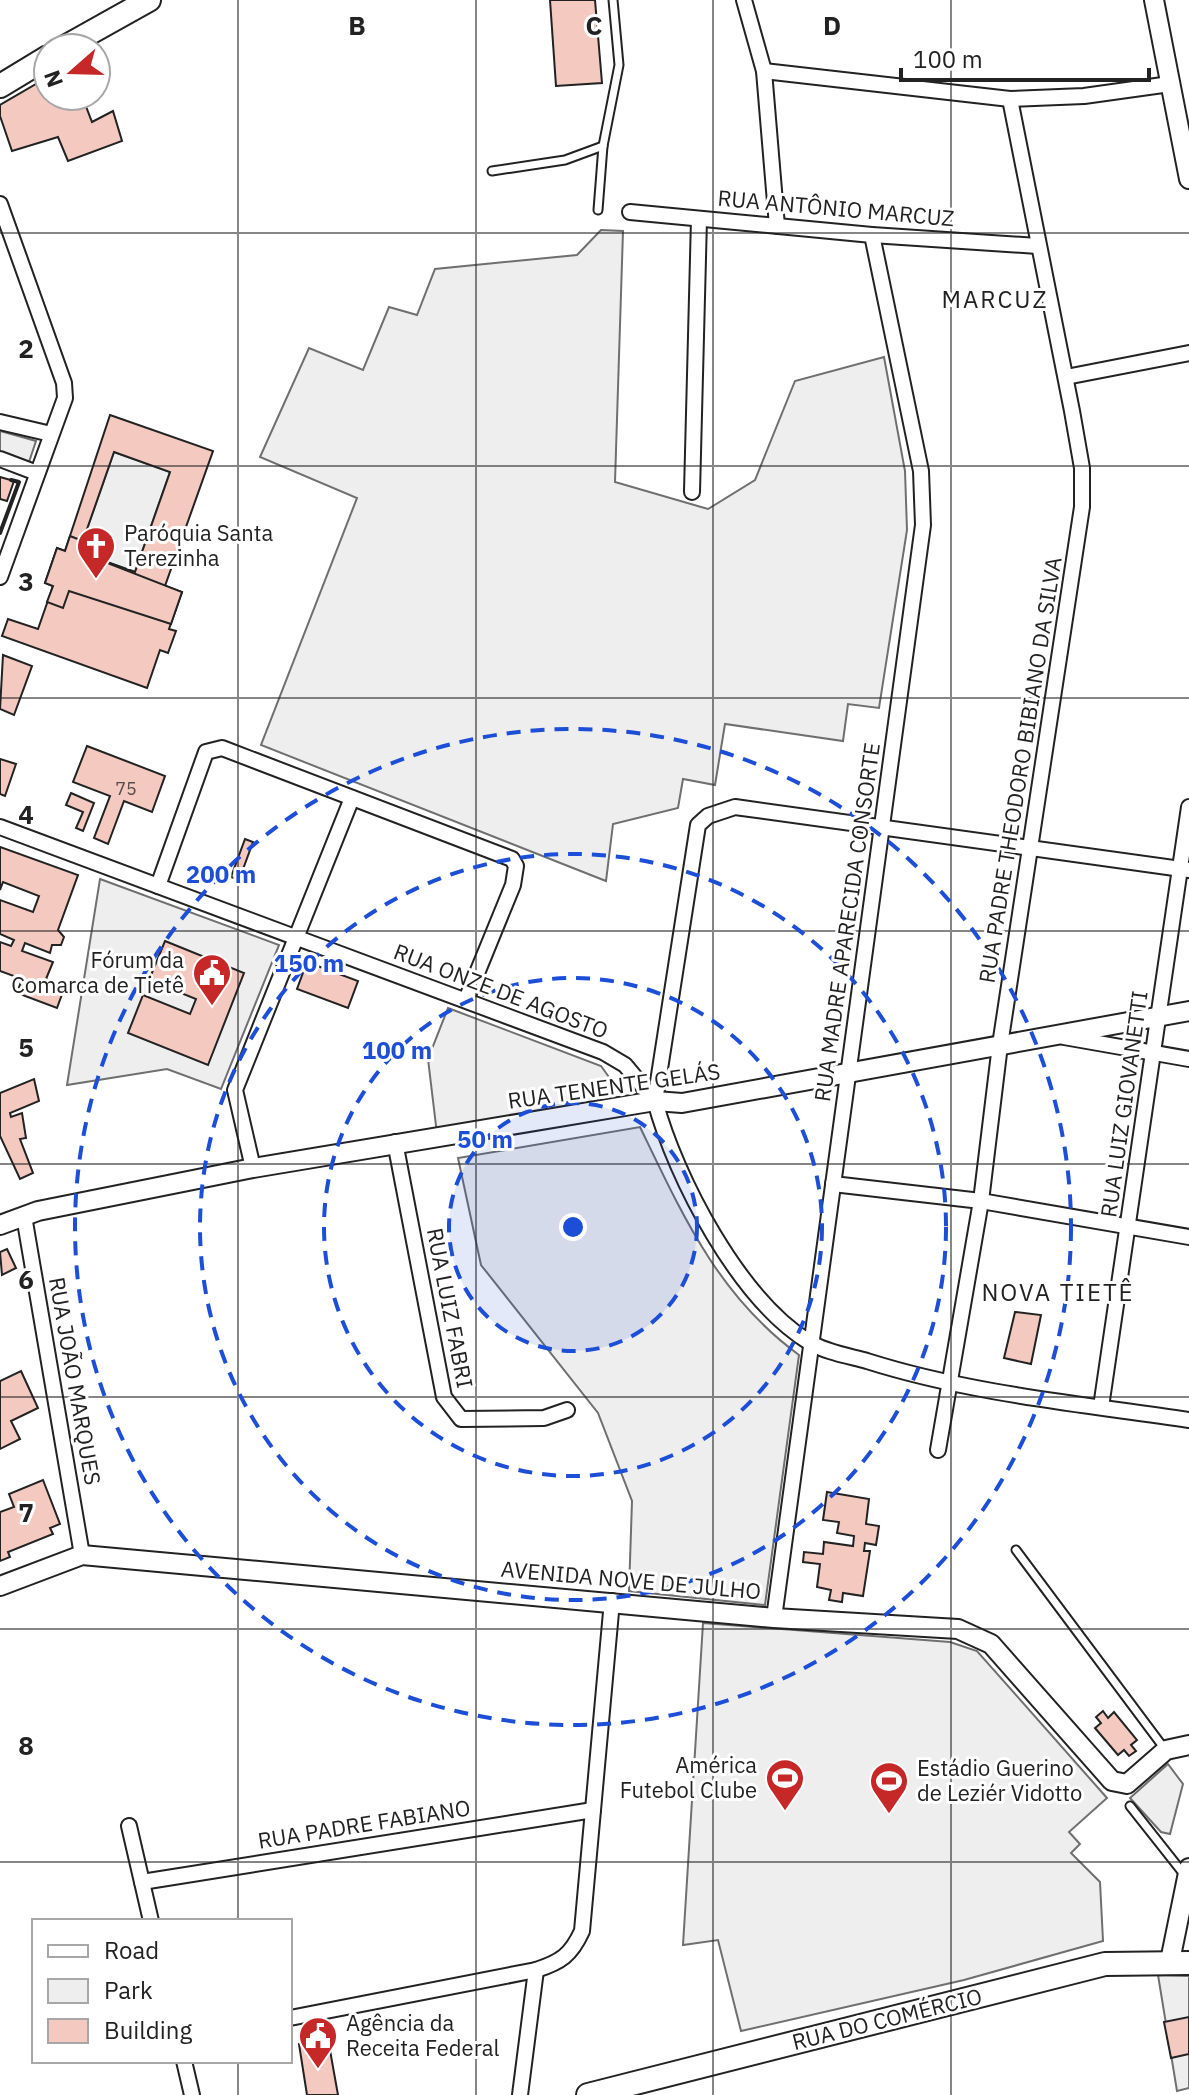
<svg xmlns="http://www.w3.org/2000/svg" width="1189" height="2095" viewBox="0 0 1189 2095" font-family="'IBM Plex Sans',sans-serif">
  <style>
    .green { fill: #eee; stroke: #6f6f6f; stroke-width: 2 }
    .building { fill: #f3c9c0; stroke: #222; stroke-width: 2; fill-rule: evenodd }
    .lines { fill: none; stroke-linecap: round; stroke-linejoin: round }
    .service-casing { stroke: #222; stroke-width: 11 }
    .minor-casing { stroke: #222; stroke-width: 18 }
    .tertiary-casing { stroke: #222; stroke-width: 22 }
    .secondary-casing { stroke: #222; stroke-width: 26 }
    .service { stroke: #fff; stroke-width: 7 }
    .minor { stroke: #fff; stroke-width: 14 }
    .tertiary { stroke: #fff; stroke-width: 18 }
    .secondary { stroke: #fff; stroke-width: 22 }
    .wall { stroke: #222; stroke-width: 4 }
    .grid { fill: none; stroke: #222; stroke-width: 2; stroke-opacity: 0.55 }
    .ring { fill: none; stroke: #1d4ed8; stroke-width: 4; stroke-dasharray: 14 10 }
    .labels { text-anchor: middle; stroke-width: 6; stroke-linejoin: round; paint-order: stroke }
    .number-label { font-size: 18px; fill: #564c4a }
    .street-label { font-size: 22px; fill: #222; stroke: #fff }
    .poi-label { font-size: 22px; fill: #222; stroke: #fff; text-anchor: start }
    .neighbourhood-label { font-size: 24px; letter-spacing: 2px; fill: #222; stroke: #fff }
    .grid-label { font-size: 26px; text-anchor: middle; font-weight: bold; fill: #222; stroke: #fff; stroke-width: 6; stroke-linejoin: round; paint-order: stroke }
    .centre { fill: #1d4ed8; stroke: #fff; stroke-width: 4 }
    .ring-label { font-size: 24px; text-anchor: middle; font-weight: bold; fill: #1d4ed8; stroke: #fff; stroke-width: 6; stroke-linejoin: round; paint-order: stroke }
  </style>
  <rect width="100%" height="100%" fill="#fff"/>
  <g class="green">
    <path d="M601 230 623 231 615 482 708 509 755 480 795 381 884 357 905 471 907 530 879 708 848 704 843 741 725 724 715 785 683 779 678 808 613 824 606 881 261 745 357 498 260 457 309 348 363 370 389 307 417 315 435 269 577 255Z"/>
    <path d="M0 431 36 441 29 462 0 452Z"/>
    <path d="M114 452 170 472 135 572 79 552Z"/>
    <path d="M100 879 279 945 221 1089 167 1069 67 1085Z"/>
    <path d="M448 1008 601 1066 614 1084 616 1102 437 1134 428 1059Z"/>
    <path d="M640 1127C682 1214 718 1296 799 1355L765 1605 629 1591 632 1501 598 1413 481 1265 458 1158Z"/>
    <path d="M703 1623 950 1642 977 1651 1107 1798 1069 1832 1080 1844 1071 1853 1100 1882 1103 1941 964 1980 741 2031 718 1940 683 1945Z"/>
    <path d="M1168 1764 1183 1784 1170 1834 1161 1832 1130 1798Z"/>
    <path d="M1158 1975 1189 1976V2088L1177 2091Z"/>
  </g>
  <g class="building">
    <path d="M550 0H595L602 83 556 86Z"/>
    <path d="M48 77V96H82L92 122 113 111 122 141 68 161 58 137 12 151 0 116V105Z"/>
    <path d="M110 415 213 451 165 586 182 592 169 629 176 631 168 653 160 650 147 688 2 636 8 619 38 629 53 586 45 583 57 548 65 551ZM114 452 170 472 135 572 79 552Z"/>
    <path d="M0 477 14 481 7 501 0 499Z"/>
    <path d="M70 536 83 541 79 552 182 592 171 624 69 591 63 608 47 602 53 586 45 583 57 548 65 551Z"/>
    <path d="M3 655 32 666 14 715 0 709Z"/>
    <path d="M87 746 165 776 152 812 124 801 108 844 94 838 110 796 73 782Z"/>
    <path d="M0 759 16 764 5 796 0 794Z"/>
    <path d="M71 793 94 803 83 831 76 828 83 812 66 805Z"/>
    <path d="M245 839 253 842 239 880 231 877Z"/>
    <path d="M0 847 78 875 58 930 64 937 61 945H52L50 953 25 943 22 951 53 962 46 979 65 986 57 1008 17 993 22 979 0 971V942L11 946 14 940 0 934V900L33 912 39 896 3 882 0 890Z"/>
    <path d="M165 941 244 973 208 1065 128 1033 143 995 190 1014 196 999 149 980Z"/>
    <path d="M307 962 358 981 348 1008 297 989Z"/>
    <path d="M34 1079 39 1101 10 1113 11 1117 22 1113 26 1138 20 1139 33 1173 20 1179 0 1136V1093Z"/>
    <path d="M7 1249 16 1268 2 1275 0 1252Z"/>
    <path d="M1015 1312 1041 1315 1031 1364 1004 1358Z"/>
    <path d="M21 1371 38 1408 11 1421 20 1439 0 1449V1381Z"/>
    <path d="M43 1480 60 1524 50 1528 53 1534 8 1552 10 1557 0 1561V1512L14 1507 9 1494Z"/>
    <path d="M827 1492 869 1499 866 1524 879 1526 876 1545 865 1543 864 1551H870L863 1596 843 1593 842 1602 829 1600 831 1590 817 1587 820 1564 803 1562 804 1552 823 1554 824 1542 853 1546 854 1536 837 1533 839 1522 823 1520Z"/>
    <path d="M1103 1711 1108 1718 1114 1712 1137 1740 1131 1745 1136 1751 1129 1756 1124 1750 1118 1755 1095 1728 1101 1723 1096 1717Z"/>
    <path d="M1189 2017V2054L1171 2058 1164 2022Z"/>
    <path d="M328 2039 338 2095H307L299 2044Z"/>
  </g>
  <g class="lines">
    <defs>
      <g id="service">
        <path d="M492 171 565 160 603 146"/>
        <path d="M598 210 603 146 619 65 613 0"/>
        <path d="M1016 1550 1164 1748"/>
        <path d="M1130 1806 1183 1873"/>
      </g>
      <g id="minor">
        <path d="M744 0 764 71 777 226"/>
        <path d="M764 71 1010 99 1084 96 1170 84"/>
        <path d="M0 204 64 383 65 398 0 577"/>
        <path d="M630 212 872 235 1038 246"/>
        <path d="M1066 377 1189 353"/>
        <path d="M0 422 51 434"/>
        <path d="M0 459 37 473"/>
        <path d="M692 492 699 219"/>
        <path d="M0 827 603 1052 625 1065 655 1101"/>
        <path d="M1189 870 735 807 708 816 698 825 655 1101C676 1179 739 1299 809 1342 825 1352 849 1356 867 1361 971 1394 1082 1404 1189 1420"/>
        <path d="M158 886 206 752 222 748 512 859 516 866 513 885 466 1000"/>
        <path d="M1064 1037 1189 1059"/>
        <path d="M395 1142 444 1397 461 1419 544 1418 567 1410"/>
        <path d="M253 1168 235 1090 352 798"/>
        <path d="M833 1184 981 1201 1189 1237"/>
        <path d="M24 1216 82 1555"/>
        <path d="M1101 1407 1189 807"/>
        <path d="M938 1450 981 1201 1000 1045 1082 507V468L1072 411 1010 99"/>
        <path d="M774 1618 923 525 921 471 872 235"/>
        <path d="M129 1826 151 1921"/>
        <path d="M142 1882 593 1810"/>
        <path d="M290 2018 536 1970C561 1962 571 1955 582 1931L612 1601"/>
        <path d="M184 2061 192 2095"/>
        <path d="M520 2095 536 1970"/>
      </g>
      <g id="tertiary">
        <path d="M1154 0 1189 179"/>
        <path d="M0 1225 38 1211 253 1168 655 1101 682 1103 1189 1011"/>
        <path d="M0 1586 82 1555 774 1618 958 1629 991 1644 1112 1781 1127 1784 1166 1750 1189 1745"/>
        <path d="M1170 1961 1189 1868"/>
      </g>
      <g id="secondary">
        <path d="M63 48 149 0"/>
        <path d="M0 86 48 57"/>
        <path d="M588 2095 1105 1964 1189 1963"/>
      </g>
    </defs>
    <use href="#service" class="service-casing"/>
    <use href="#minor" class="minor-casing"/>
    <use href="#tertiary" class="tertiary-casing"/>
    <use href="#secondary" class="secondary-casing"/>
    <use href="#service" class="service"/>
    <use href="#minor" class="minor"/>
    <use href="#tertiary" class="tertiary"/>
    <use href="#secondary" class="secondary"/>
    <path class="wall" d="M0 533 19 482 11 480"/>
  </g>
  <path class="grid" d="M238 0V1921M476 0V2095M713 0V2095M951 0V2095M0 233H1189M0 466H1189M0 698H1189M0 931H1189M0 1164H1189M0 1397H1189M0 1629H1189M0 1862H1189M238 2061V2095"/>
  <circle cx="573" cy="1227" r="124" fill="#1d4ed8" fill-opacity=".12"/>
  <g class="ring">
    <circle cx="573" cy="1227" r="124"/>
    <circle cx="573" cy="1227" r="249"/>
    <circle cx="573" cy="1227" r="373"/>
    <circle cx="573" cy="1227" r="498"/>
  </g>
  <defs>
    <symbol id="church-pin" viewBox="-11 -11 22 30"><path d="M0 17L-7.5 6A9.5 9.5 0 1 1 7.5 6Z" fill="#c62828" stroke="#fff"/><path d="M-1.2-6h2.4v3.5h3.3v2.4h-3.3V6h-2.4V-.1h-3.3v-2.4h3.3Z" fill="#fff"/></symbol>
    <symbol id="civic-pin" viewBox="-11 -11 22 30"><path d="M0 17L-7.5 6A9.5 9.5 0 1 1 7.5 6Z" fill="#c62828" stroke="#fff"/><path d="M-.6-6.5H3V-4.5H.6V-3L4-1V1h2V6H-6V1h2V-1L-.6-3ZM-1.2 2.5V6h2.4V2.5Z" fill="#fff"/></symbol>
    <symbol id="stadium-pin" viewBox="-11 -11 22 30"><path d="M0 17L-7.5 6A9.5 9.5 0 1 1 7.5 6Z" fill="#c62828" stroke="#fff"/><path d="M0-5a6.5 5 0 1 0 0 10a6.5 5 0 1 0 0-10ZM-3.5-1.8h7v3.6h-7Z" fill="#fff"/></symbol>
  </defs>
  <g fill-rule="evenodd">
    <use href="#church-pin" x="74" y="524" width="44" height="60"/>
    <use href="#civic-pin" x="190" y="951" width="44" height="60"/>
    <use href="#stadium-pin" x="763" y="1756" width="44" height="60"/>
    <use href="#stadium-pin" x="867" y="1759" width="44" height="60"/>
    <use href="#civic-pin" x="296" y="2014" width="44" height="60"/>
  </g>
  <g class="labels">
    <g class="number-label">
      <text x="126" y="795">75</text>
    </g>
    <g class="street-label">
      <text transform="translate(836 208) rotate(5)" y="8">RUA ANTÔNIO MARCUZ</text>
      <text transform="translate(1020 770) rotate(-81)" y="8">RUA PADRE THEODORO BIBIANO DA SILVA</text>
      <text transform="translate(847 922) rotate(-82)" y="8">RUA MADRE APARECIDA CONSORTE</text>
      <text transform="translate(501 991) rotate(21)" y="8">RUA ONZE DE AGOSTO</text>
      <text transform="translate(614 1086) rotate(-8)" y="8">RUA TENENTE GELÁS</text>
      <text transform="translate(1124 1104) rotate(-82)" y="8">RUA LUIZ GIOVANETTI</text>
      <text transform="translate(450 1308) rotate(79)" y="8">RUA LUIZ FABRI</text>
      <text transform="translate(75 1381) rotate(80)" y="8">RUA JOÃO MARQUES</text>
      <text transform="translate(631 1580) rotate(5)" y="8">AVENIDA NOVE DE JULHO</text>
      <text transform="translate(364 1824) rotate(-9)" y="8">RUA PADRE FABIANO</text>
      <text transform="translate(887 2019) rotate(-14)" y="8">RUA DO COMÉRCIO</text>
    </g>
    <g class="poi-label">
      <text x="124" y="541">Paróquia Santa<tspan x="124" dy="25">Terezinha</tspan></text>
      <text x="184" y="968" text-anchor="end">Fórum da<tspan x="184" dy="25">Comarca de Tietê</tspan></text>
      <text x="757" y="1773" text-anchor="end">América<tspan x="757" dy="25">Futebol Clube</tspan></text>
      <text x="917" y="1776">Estádio Guerino<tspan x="917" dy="25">de Leziér Vidotto</tspan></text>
      <text x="346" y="2031">Agência da<tspan x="346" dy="25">Receita Federal</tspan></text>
    </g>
    <g class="neighbourhood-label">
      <text x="995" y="308">MARCUZ</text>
      <text x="1058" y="1301">NOVA TIETÊ</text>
    </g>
  </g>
  <g class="grid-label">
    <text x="357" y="35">B</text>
    <text x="594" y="35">C</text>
    <text x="832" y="35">D</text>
    <text x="26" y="358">2</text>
    <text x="26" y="591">3</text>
    <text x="26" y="824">4</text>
    <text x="26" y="1057">5</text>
    <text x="26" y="1289">6</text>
    <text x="26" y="1522">7</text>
    <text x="26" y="1755">8</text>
  </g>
  <circle cx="573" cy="1227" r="12" class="centre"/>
  <g class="ring-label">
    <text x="221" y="883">200 m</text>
    <text x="309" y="972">150 m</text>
    <text x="397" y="1059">100 m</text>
    <text x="485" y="1148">50 m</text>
  </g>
  <rect x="32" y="1919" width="260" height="144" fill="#ffffff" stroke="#a7a7a7" stroke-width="2"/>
  <rect x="48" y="1945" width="40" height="12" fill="#ffffff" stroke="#a7a7a7" stroke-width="2"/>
  <text x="104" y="1959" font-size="24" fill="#222222">Road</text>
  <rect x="48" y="1979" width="40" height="24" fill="#eeeeee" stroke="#a7a7a7" stroke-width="2"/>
  <text x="104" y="1999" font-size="24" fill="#222222">Park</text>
  <rect x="48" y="2019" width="40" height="24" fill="#f3c9c0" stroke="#a7a7a7" stroke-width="2"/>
  <text x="104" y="2039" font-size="24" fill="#222222">Building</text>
  <g transform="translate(72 72) rotate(250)"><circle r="38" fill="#ffffff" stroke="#a7a7a7" stroke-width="2"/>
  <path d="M0-6L14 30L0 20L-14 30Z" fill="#c62828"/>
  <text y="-12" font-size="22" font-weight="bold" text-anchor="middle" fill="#222222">N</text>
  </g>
  <path d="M901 68v12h248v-12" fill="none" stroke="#222222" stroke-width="4"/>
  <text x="913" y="68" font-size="24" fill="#222222" stroke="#ffffff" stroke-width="6" paint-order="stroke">100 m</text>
</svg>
